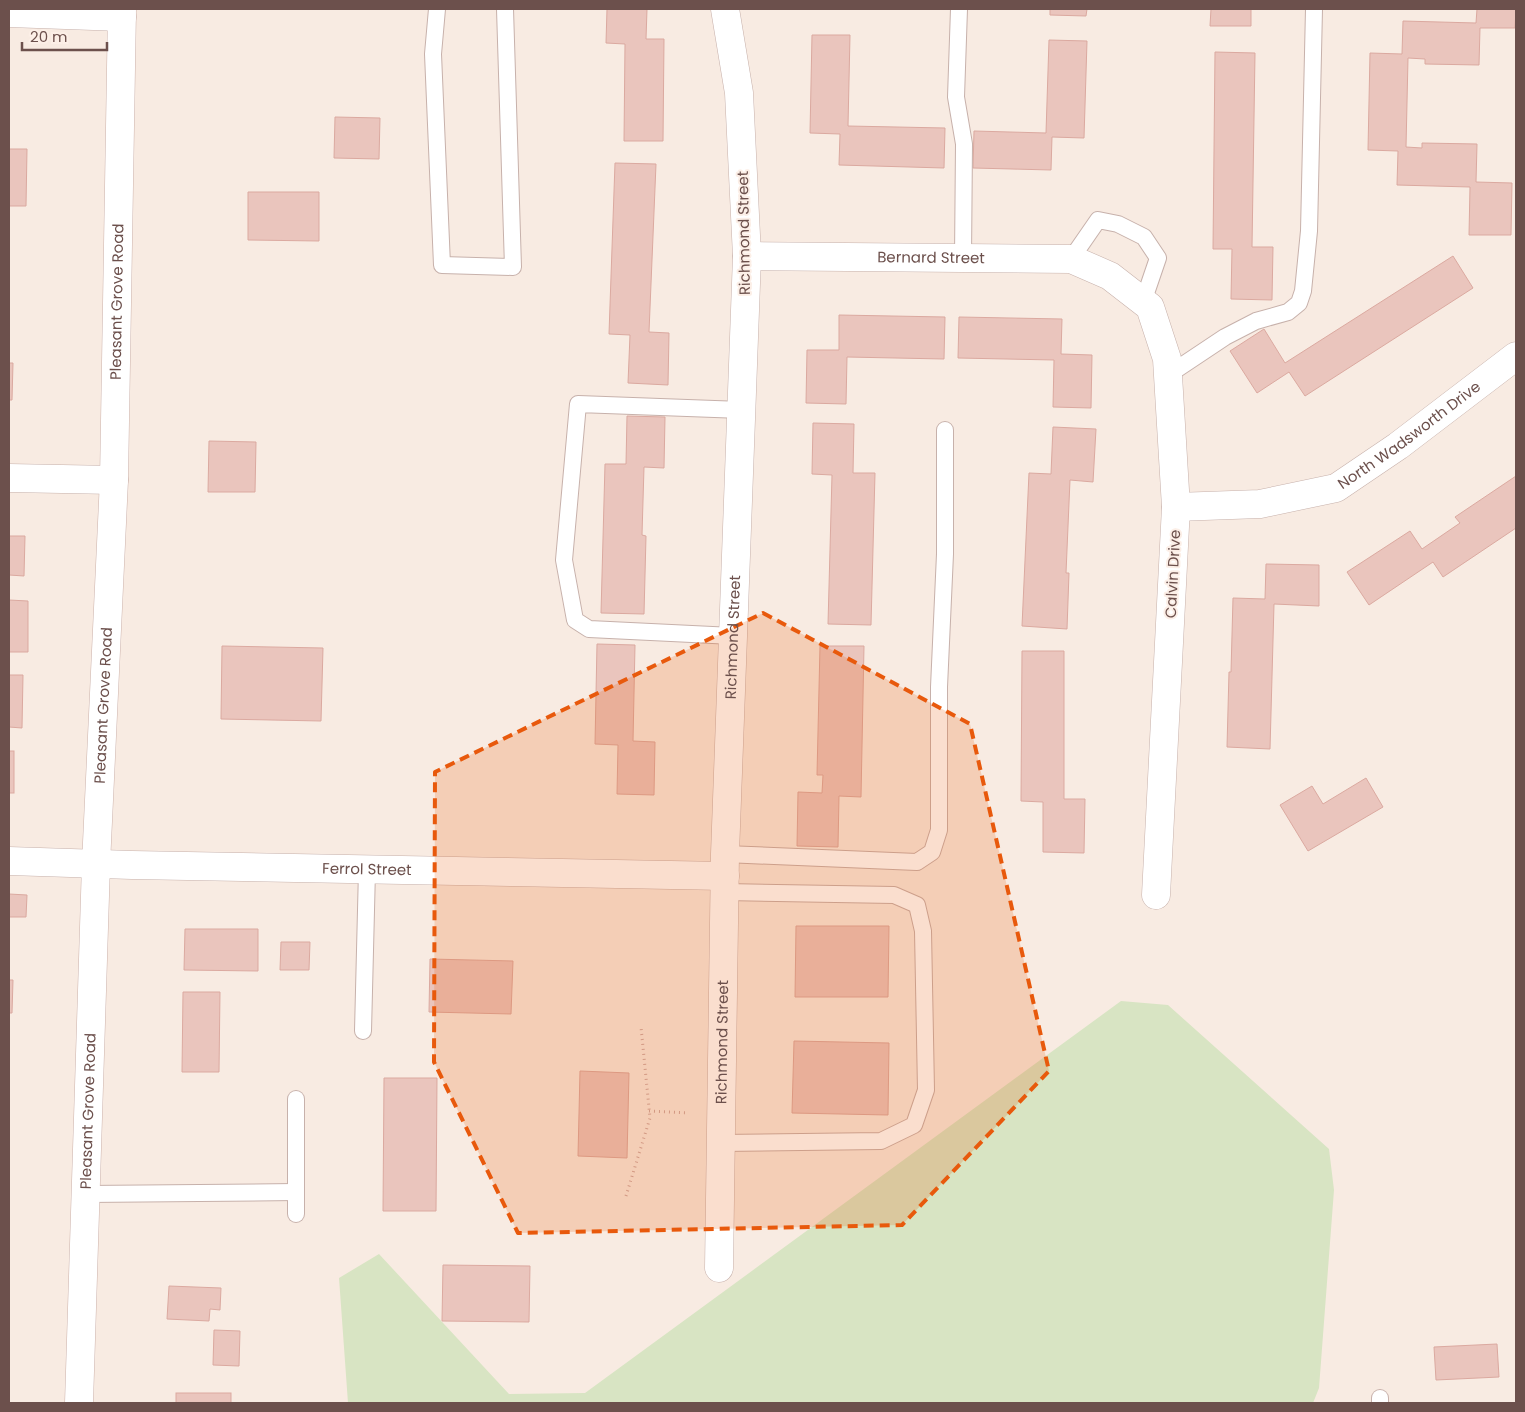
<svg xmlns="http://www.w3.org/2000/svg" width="1525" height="1412" viewBox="0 0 1525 1412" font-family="Poppins,sans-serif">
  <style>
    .green { fill: #d8e4c3 }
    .building { fill: #eac5bd; stroke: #dba9a0 }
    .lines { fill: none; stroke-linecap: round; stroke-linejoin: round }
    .lane-casing { stroke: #c7b1ab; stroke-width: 18 }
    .street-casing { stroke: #c7b1ab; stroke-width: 29 }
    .secondary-casing { stroke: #ccb2ab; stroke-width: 29 }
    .path { stroke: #cea9a1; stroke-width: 3; stroke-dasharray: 1 4; stroke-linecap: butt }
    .lane { stroke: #fff; stroke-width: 16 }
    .street { stroke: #fff; stroke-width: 28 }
    .secondary { stroke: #fff; stroke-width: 28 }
    .marked { fill: #e8590c; fill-opacity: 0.2; stroke: #e8590c; stroke-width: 4; stroke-dasharray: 10 6; stroke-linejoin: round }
    .labels { text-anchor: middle; stroke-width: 4; stroke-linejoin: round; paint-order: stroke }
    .street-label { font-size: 15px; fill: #6c504c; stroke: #fcefe7 }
  </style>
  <rect width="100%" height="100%" fill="#f8ebe2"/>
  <path class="green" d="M1121 1001 1168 1005 1329 1149 1334 1190 1319 1388 1313 1403H348L339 1278 379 1254 509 1394 585 1393Z"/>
  <g class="building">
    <path d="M607 9H647L646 39H664L663 141H624L625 44 606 43Z"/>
    <path d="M1050 9H1087L1086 16 1050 15Z"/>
    <path d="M1211 9H1251V26H1210Z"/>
    <path d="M1477 9H1516L1515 28H1480L1479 65 1425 64V59L1408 58 1406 147 1422 148V143L1477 144 1476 182 1512 183 1511 235H1469L1470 187 1397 185 1398 151 1368 150 1370 53 1402 54 1403 21 1476 23Z"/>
    <path d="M812 35H850L848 126 945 128 944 168 839 165 840 134 810 133Z"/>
    <path d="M1049 40 1087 41 1084 138 1052 137 1051 170 973 168 974 131 1046 133Z"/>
    <path d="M1215 52 1255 53 1252 247H1273L1272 300 1231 299 1232 249H1213Z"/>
    <path d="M335 117 380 118 379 159 334 158Z"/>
    <path d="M9 149H27L26 206H9Z"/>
    <path d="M615 163 656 164 649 332 669 333 668 385 628 383 630 335 609 334Z"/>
    <path d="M248 192H319V241L248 240Z"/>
    <path d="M1453 256 1473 288 1305 396 1289 372 1257 393 1230 351 1264 329 1285 363Z"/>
    <path d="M839 315 945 317 944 359 847 357 846 404 806 403 807 350H839Z"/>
    <path d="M959 317 1062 319 1061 354 1092 355 1091 408 1053 407 1054 360 958 358Z"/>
    <path d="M9 363H13L12 400H9Z"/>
    <path d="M627 416 665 417 664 468 644 467 642 535 646 536 644 614 601 613 605 464H626Z"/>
    <path d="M813 423 854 424 853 473H875L871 625 828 624 832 475 812 474Z"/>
    <path d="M1053 427 1096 429 1093 482 1070 480 1066 573H1069L1067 629 1022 626 1029 473 1051 474Z"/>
    <path d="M209 441 256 442 255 492H208Z"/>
    <path d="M1516 476V528L1443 577 1433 562 1369 605 1347 572 1410 531 1422 549 1460 523 1455 517Z"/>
    <path d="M9 536H25L24 576 9 575Z"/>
    <path d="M1266 564 1319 565V606L1274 604 1270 749 1227 747 1229 672H1231L1233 598 1265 599Z"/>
    <path d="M9 600 28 601V652H9Z"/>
    <path d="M597 644 635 645 633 741 655 742 654 795 617 794 618 745 595 744Z"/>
    <path d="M222 646 323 648 321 721 221 719Z"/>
    <path d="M820 646H864L861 797 839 796 838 847 797 846 798 792 822 793 823 775H817Z"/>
    <path d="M1022 651H1064V799H1085L1084 853 1043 852V802L1021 801Z"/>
    <path d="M9 675H23L22 728 9 727Z"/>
    <rect x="9" y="751" width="5" height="42"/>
    <path d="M1366 778 1383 807 1308 851 1280 805 1312 786 1323 804Z"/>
    <path d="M9 894 27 895 26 917H9Z"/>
    <path d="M796 926H889L888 997H795Z"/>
    <path d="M185 929H258V971L184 970Z"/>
    <path d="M281 942H310L309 970H280Z"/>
    <path d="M430 959 513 961 511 1014 429 1012Z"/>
    <path d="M9 980H13L12 1013H9Z"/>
    <path d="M183 992H220L219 1072H182Z"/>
    <path d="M794 1041 889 1043 888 1115 792 1113Z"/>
    <path d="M580 1071 629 1073 627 1158 578 1156Z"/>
    <path d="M384 1078H437L436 1211H383Z"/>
    <path d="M443 1265 530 1266 529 1322 442 1321Z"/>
    <path d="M169 1286 221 1288 220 1310 210 1309 209 1321 167 1319Z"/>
    <path d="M214 1330 240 1331 239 1366 213 1365Z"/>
    <path d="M1497 1344 1499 1377 1436 1380 1434 1347Z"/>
    <rect x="176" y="1393" width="55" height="10"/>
  </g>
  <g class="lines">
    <defs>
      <g id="lane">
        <path d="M437 9 433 54 442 265 513 267 505 9"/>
        <path d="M959 9 956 97 964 144 963 258"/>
        <path d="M1071 259 1098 220 1118 224 1144 237 1158 258 1143 302"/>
        <path d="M1168 375 1225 337 1256 321 1288 312 1299 303 1303 291 1309 231 1314 9"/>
        <path d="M733 636 589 629 575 620 564 560 578 404 742 410"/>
        <path d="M725 854 917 862 932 852 939 830V687L945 554V430"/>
        <path d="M363 1031 367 870"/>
        <path d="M720 1143 881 1141 914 1125 926 1090 923 931 917 905 894 895 725 892"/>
        <path d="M86 1194 296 1192"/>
        <path d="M296 1214V1099"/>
        <path d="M1380 1398V1403"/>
      </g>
      <g id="street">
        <path d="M9 13 122 17"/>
        <path id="s1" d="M747 256 1071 259 1110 276 1150 307 1167 359 1176 507 1156 895"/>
        <path d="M9 478 114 480"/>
        <path id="s2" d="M1176 507 1260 504 1336 488 1398 446 1516 356"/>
        <path id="s3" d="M9 861 132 865 725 876"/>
        <path id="s4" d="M719 1268 725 854 747 256 739 93 725 9"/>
      </g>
      <g id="secondary">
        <path id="s5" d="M79 1403 96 864 114 480 122 9"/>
      </g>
    </defs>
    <use href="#lane" class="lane-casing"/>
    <use href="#street" class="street-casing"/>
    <use href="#secondary" class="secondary-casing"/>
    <g class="path">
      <path d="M649 1111 688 1113"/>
      <path d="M626 1196 650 1118 641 1027"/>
    </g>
    <use href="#lane" class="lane"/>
    <use href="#street" class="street"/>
    <use href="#secondary" class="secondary"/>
  </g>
  <path class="marked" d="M763 613 970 724 1049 1071 902 1225 518 1233 434 1062 435 772Z"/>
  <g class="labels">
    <g class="street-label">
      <text transform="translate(744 233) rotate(-91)" y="5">Richmond Street</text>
      <text dy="5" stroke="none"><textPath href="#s1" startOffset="184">Bernard Street</textPath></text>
      <text dy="5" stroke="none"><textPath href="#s5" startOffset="1102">Pleasant Grove Road</textPath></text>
      <text dy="5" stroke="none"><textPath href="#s2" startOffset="252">North Wadsworth Drive</textPath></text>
      <text transform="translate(1173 574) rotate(-87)" y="5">Calvin Drive</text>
      <text dy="5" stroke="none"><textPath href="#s4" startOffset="631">Richmond Street</textPath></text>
      <text dy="5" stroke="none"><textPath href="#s5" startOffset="698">Pleasant Grove Road</textPath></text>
      <text dy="5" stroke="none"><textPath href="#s3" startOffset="358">Ferrol Street</textPath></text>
      <text dy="5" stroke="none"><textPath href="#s4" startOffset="226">Richmond Street</textPath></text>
      <text dy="5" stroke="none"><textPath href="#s5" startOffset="292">Pleasant Grove Road</textPath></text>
    </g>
  </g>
  <rect width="1525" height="1412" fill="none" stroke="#6c504c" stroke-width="20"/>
  <path d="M22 42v8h85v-8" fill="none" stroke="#6c504c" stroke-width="2.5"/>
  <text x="30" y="42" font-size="15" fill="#6c504c" stroke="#fcefe7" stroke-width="4" paint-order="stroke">20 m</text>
</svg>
